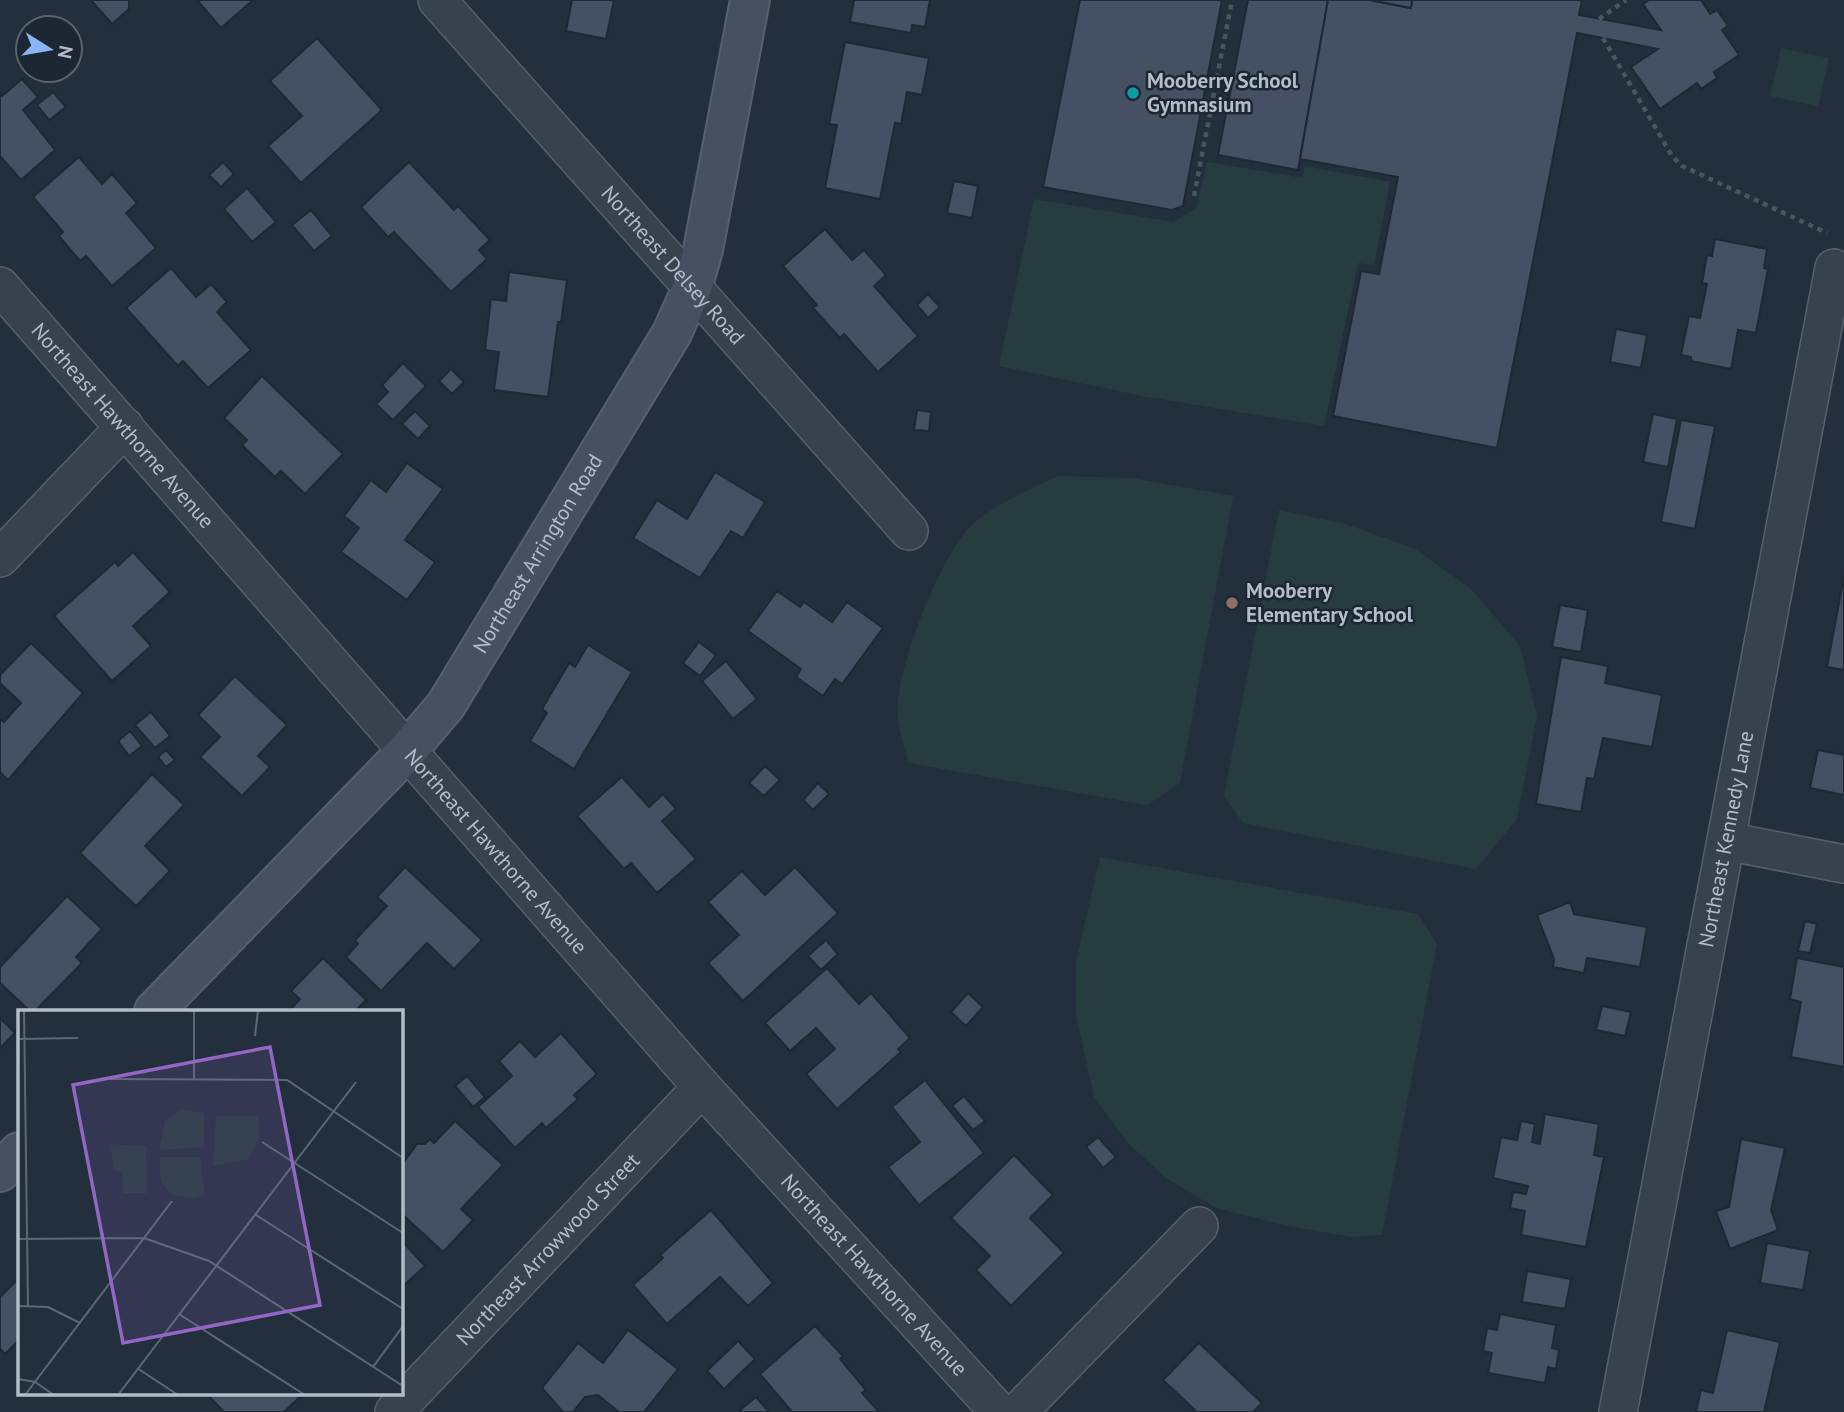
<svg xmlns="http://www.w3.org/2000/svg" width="1844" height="1412" viewBox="0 0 1844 1412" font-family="'PT Sans',sans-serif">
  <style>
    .green { fill: #263c3f }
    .building { fill: #455162; stroke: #1f2835; stroke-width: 2 }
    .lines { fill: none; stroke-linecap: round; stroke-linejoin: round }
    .street-casing { stroke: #565f6c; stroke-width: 40 }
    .secondary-casing { stroke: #565f6c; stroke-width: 42 }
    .path { stroke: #44595c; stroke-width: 4.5; stroke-dasharray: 5 5; stroke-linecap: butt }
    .street { stroke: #38414e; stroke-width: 37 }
    .secondary { stroke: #465061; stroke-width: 38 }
    .culture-dot { fill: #0f9aa8; stroke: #1d2633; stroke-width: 2.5 }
    .education-dot { fill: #8d6e63; stroke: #1d2633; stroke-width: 2.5 }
    .labels { text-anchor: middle; stroke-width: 5; stroke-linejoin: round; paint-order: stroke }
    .poi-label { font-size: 21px; font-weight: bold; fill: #b4bcc9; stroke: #1d2633; text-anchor: start }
    .street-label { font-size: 21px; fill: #b4bcc9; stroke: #1d2633 }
    .inset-road { fill: none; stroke: #5e6776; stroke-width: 2 }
    .view { fill: #9266c3; fill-opacity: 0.15; stroke: #9266c3; stroke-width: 3.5 }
    .inset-edge { fill: none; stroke: #b4bcc9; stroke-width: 3.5 }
  </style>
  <rect width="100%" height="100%" fill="#242f3e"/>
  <g class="green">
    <path d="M1781 48 1829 58 1818 106 1770 96Z"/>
    <path d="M1207 162 1303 178 1305 166 1390 182 1374 265 1358 263 1324 426 1142 396 999 366 1034 199 1173 222 1197 207Z"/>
    <path d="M1058 476 1132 478 1233 496 1180 783 1147 805 908 763C905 749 900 735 898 721 893 675 935 572 963 535 981 510 1030 489 1058 476Z"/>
    <path d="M1279 510 1346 524 1415 549 1470 588 1520 646 1537 716 1517 819 1476 869 1243 823 1224 796Z"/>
    <path d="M1100 857 1418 914 1437 944 1382 1235 1351 1237 1284 1225 1216 1208 1166 1178 1128 1143 1094 1097 1076 1016V962Z"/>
  </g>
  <g class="building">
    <path d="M91 0H129V9L112 24Z"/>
    <path d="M197 0H253L221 28Z"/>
    <path d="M572 0H614L606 39 566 31Z"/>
    <path d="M854 0H930L925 27 912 25 911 33 850 22Z"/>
    <path d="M1080 0H1222L1183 206 1172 210 1043 187Z"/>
    <path d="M1248 0H1328L1298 170 1218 155Z"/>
    <path d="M1328 0H1370L1411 8 1412 0H1582L1579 15 1661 30 1643 4 1649 0H1701L1710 14 1717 10 1728 26 1722 30 1739 55 1714 72 1717 78 1701 89 1697 83 1660 109 1631 67 1658 49 1577 33 1497 448 1333 416 1361 271 1379 274 1398 177 1300 159Z"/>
    <path d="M1370 0H1412L1411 8Z"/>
    <path d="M317 38 382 110 301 183 268 146 302 116 270 81Z"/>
    <path d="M845 42 929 58 922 95 907 92 901 124 895 123 880 199 825 188 837 125 829 124Z"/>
    <path d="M22 79 38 97 23 110 55 150 21 180 0 156V93L2 96Z"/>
    <path d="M53 92 66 107 49 120 37 105Z"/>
    <path d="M79 157 102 184 112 174 137 203 126 213 156 248 112 286 86 256 80 261 59 236 63 232 33 197Z"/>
    <path d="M223 162 234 174 221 187 209 175Z"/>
    <path d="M409 162 454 210 458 206 490 240 479 250 487 259 451 292 394 232 388 237 361 207Z"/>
    <path d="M954 181 978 186 972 218 947 213Z"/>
    <path d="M247 188 276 222 252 242 224 209Z"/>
    <path d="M311 210 332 236 314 251 292 225Z"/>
    <path d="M825 229 852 260 864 250 886 275 874 286 918 336 878 372 844 334 840 338 813 308 817 305 783 266Z"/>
    <path d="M1715 239 1767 249 1764 268 1768 269 1756 333 1738 330 1731 369 1691 361V357L1681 355 1689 316 1700 318 1707 284 1702 283 1707 255 1712 256Z"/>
    <path d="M171 268 196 297 211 284 227 302 217 312 251 350 208 388 183 361 178 366 126 308Z"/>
    <path d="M509 272 567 280 561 322H558L548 397 494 390 499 352 485 350 491 299 506 301Z"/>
    <path d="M928 294 940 307 928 318 917 305Z"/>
    <path d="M1616 329 1647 335 1641 368 1610 362Z"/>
    <path d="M403 363 426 386 393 420 376 404 388 392 382 385Z"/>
    <path d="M451 369 464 382 452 394 439 381Z"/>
    <path d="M262 376 343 454 305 494 281 471 275 477 242 445 247 440 224 418Z"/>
    <path d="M917 410 931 412 929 431 914 430Z"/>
    <path d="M415 411 430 426 418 439 402 424Z"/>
    <path d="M1653 414 1677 419 1668 467 1643 462Z"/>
    <path d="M1681 420 1715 426 1695 529 1661 522Z"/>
    <path d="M407 463 443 489 405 540 435 562 407 600 341 552 359 528 344 516 371 480 386 492Z"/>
    <path d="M715 472 765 502 743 538 731 531 700 578 633 538 657 500 687 519Z"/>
    <path d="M133 552 170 592 133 626 151 646 112 681 54 616 115 562 118 566Z"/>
    <path d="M1844 576V670L1827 667Z"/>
    <path d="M777 591 800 607 804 602 832 622 847 602 883 628 842 684 835 679 823 696 796 677 801 669 748 631Z"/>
    <path d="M1560 605 1588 610 1581 652 1552 647Z"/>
    <path d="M699 642 716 655 700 676 683 663Z"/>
    <path d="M31 643 83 693 8 780 0 772V719L4 722 21 703 0 683V675Z"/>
    <path d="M588 645 632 672 574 769 530 741 547 713 542 709 569 663 575 667Z"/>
    <path d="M1561 657 1608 666 1605 683 1662 695 1652 747 1603 738 1594 779 1587 778 1581 812 1536 804Z"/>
    <path d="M726 661 757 699 733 719 702 681Z"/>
    <path d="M235 676 287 725 258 756 270 767 242 796 200 757 220 737 198 715Z"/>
    <path d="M151 712 170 736 155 748 135 725Z"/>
    <path d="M130 731 142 746 129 756 118 741Z"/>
    <path d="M166 750 175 760 166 767 158 757Z"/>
    <path d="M1818 750 1844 755V795L1810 788Z"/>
    <path d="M765 766 780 780 764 796 749 783Z"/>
    <path d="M152 774 184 805 145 846 170 871 136 906 80 853Z"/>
    <path d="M622 777 649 807 663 794 676 809 662 821 696 859 657 893 631 863 624 869 577 816Z"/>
    <path d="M818 783 829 794 813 810 803 800Z"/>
    <path d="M405 867 482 940 454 969 427 943 381 991 346 957 358 944 355 940 387 906 377 897Z"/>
    <path d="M795 867 838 913 743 1001 708 963 739 935 708 902 742 871 765 895Z"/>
    <path d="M67 896 102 929 76 957 82 963 35 1011H30L0 983V967Z"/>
    <path d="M1570 902 1574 914 1647 927 1640 967 1587 958 1584 973 1553 967 1554 959 1537 915Z"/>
    <path d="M1805 921 1817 924 1810 953 1798 951Z"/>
    <path d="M826 940 838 954 821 970 808 956Z"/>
    <path d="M323 958 366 1000 355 1011H289L300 999 291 991Z"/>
    <path d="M1797 958 1844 967V1067L1791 1057 1801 1002 1790 999Z"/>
    <path d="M827 968 859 1004 871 993 910 1038 898 1049 901 1052 837 1109 806 1074 835 1049 816 1028 790 1051 765 1023Z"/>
    <path d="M968 993 983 1007 966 1026 951 1012Z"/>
    <path d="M1602 1006 1631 1012 1625 1036 1596 1030Z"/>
    <path d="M1 1019 15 1033 0 1048V1020Z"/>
    <path d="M561 1033 597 1074 574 1095 578 1099 546 1128 542 1123 515 1148 478 1107 512 1076 499 1061 520 1041 535 1057Z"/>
    <path d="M467 1076 485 1097 473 1107 455 1086Z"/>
    <path d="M925 1080 984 1153 919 1205 888 1167 920 1142 892 1107Z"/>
    <path d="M964 1096 985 1121 973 1130 952 1106Z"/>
    <path d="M1545 1114 1599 1124 1594 1155 1604 1157 1586 1247 1521 1235 1525 1211 1510 1208 1513 1192 1526 1194 1528 1186 1493 1178 1501 1137 1517 1140 1521 1121 1535 1124 1532 1142 1540 1144Z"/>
    <path d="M455 1121 503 1165 461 1209 473 1220 443 1252 401 1213V1166L417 1144H425L430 1139 434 1143Z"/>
    <path d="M1098 1137 1116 1157 1103 1168 1086 1147Z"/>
    <path d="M1741 1139 1785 1148 1771 1210 1778 1230 1730 1249 1716 1211 1729 1207Z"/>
    <path d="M1014 1155 1053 1195 1030 1218 1064 1253 1011 1306 976 1270 990 1256 951 1218Z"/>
    <path d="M711 1210 773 1283 748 1306 720 1277 667 1324 633 1285 663 1258 660 1255Z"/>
    <path d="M401 1240 425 1266 401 1288Z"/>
    <path d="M1767 1243 1810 1251 1803 1290 1760 1283Z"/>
    <path d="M1527 1271 1571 1279 1565 1309 1522 1302Z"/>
    <path d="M19 1278V1340L5 1354 0 1349V1297Z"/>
    <path d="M1500 1314 1556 1325 1552 1348 1559 1350 1556 1369 1548 1367 1545 1383 1488 1373 1492 1353 1483 1351 1487 1328 1497 1330Z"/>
    <path d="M815 1326 843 1356 840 1359 866 1390 862 1393 879 1412H792L760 1374Z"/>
    <path d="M628 1330 678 1369 644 1412H619L598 1395 585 1397 573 1412H563L542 1388 578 1343 603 1363Z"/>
    <path d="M1727 1330 1780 1342 1764 1412H1696L1701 1390 1713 1393Z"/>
    <path d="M738 1341 755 1359 724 1389 707 1371Z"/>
    <path d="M1199 1343 1262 1403 1253 1412H1193L1195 1410 1163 1380Z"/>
    <path d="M206 1393H304L284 1412H224Z"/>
    <path d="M756 1397 769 1412H742L740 1410Z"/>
  </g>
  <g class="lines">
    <defs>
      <g id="street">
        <path id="s1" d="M437 0 909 531"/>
        <path id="s2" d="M0 286 702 1087 999 1412"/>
        <path d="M0 558 125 427"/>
        <path d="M1726 841 1844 864"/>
        <path id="s3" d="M394 1412 702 1087"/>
        <path d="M1018 1412 1199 1226"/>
        <path id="s4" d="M1618 1412 1834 268"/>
      </g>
      <g id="secondary">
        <path id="s5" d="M154 1011 407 751 446 705 672 333 692 288 703 250 750 0"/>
        <path d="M0 1172 19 1152"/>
      </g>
    </defs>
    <use href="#street" class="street-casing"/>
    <use href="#secondary" class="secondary-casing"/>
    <g class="path">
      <path d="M1599 19 1626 0"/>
      <path d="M1603 38 1672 156 1682 166 1827 233"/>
      <path d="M1194 196 1232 0"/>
    </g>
    <use href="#street" class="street"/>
    <use href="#secondary" class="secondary"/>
  </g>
  <circle class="culture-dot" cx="1133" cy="93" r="7"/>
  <circle class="education-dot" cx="1232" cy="603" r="7"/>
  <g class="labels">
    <g class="poi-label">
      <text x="1147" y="88">Mooberry School<tspan x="1147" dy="24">Gymnasium</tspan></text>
      <text x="1246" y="598">Mooberry<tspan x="1246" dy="24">Elementary School</tspan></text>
    </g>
    <g class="street-label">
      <text dy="7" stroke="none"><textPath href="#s1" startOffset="355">Northeast Delsey Road</textPath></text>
      <text dy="7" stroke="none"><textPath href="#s2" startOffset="186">Northeast Hawthorne Avenue</textPath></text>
      <text dy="7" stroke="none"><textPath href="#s5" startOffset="600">Northeast Arrington Road</textPath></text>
      <text dy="7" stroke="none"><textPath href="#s4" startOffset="583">Northeast Kennedy Lane</textPath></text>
      <text dy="7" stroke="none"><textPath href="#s2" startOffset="752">Northeast Hawthorne Avenue</textPath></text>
      <text dy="7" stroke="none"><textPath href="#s3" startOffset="224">Northeast Arrowwood Street</textPath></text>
      <text dy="7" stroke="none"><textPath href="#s2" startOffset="1320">Northeast Hawthorne Avenue</textPath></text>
    </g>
  </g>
  <g transform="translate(18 1010)">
    <rect width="385" height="385" fill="#242f3e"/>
    <path d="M163 99 186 103V137L141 140 147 111ZM198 106H240L241 130 229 150 195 156ZM93 134 128 136 129 183H105L104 163 95 160ZM141 147H182L187 185 175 188 153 184 143 172Z" fill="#263c3f"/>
    <path class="inset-road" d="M6 0 10 296M176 0V69M237 26 240 0M0 29 60 28M92 69 269 70 385 148M244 132 385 223M238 205 385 299M0 229 126 228 191 251 385 376M0 296 30 297 62 313M161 304 287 385M355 357 385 316M119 358 160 385M0 369 17 372 36 385M7 385 154 191M100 385 338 72"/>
    <path class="view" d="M252 37 302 295 105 333 55 75Z"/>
    <rect width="385" height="385" class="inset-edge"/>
  </g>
  <g transform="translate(49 49) rotate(101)"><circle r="33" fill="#1d2633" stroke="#59626f" stroke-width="2"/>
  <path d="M0-5L12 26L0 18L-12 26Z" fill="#8ab4f8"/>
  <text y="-10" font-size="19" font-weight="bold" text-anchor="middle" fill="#b4bcc9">N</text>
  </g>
</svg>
